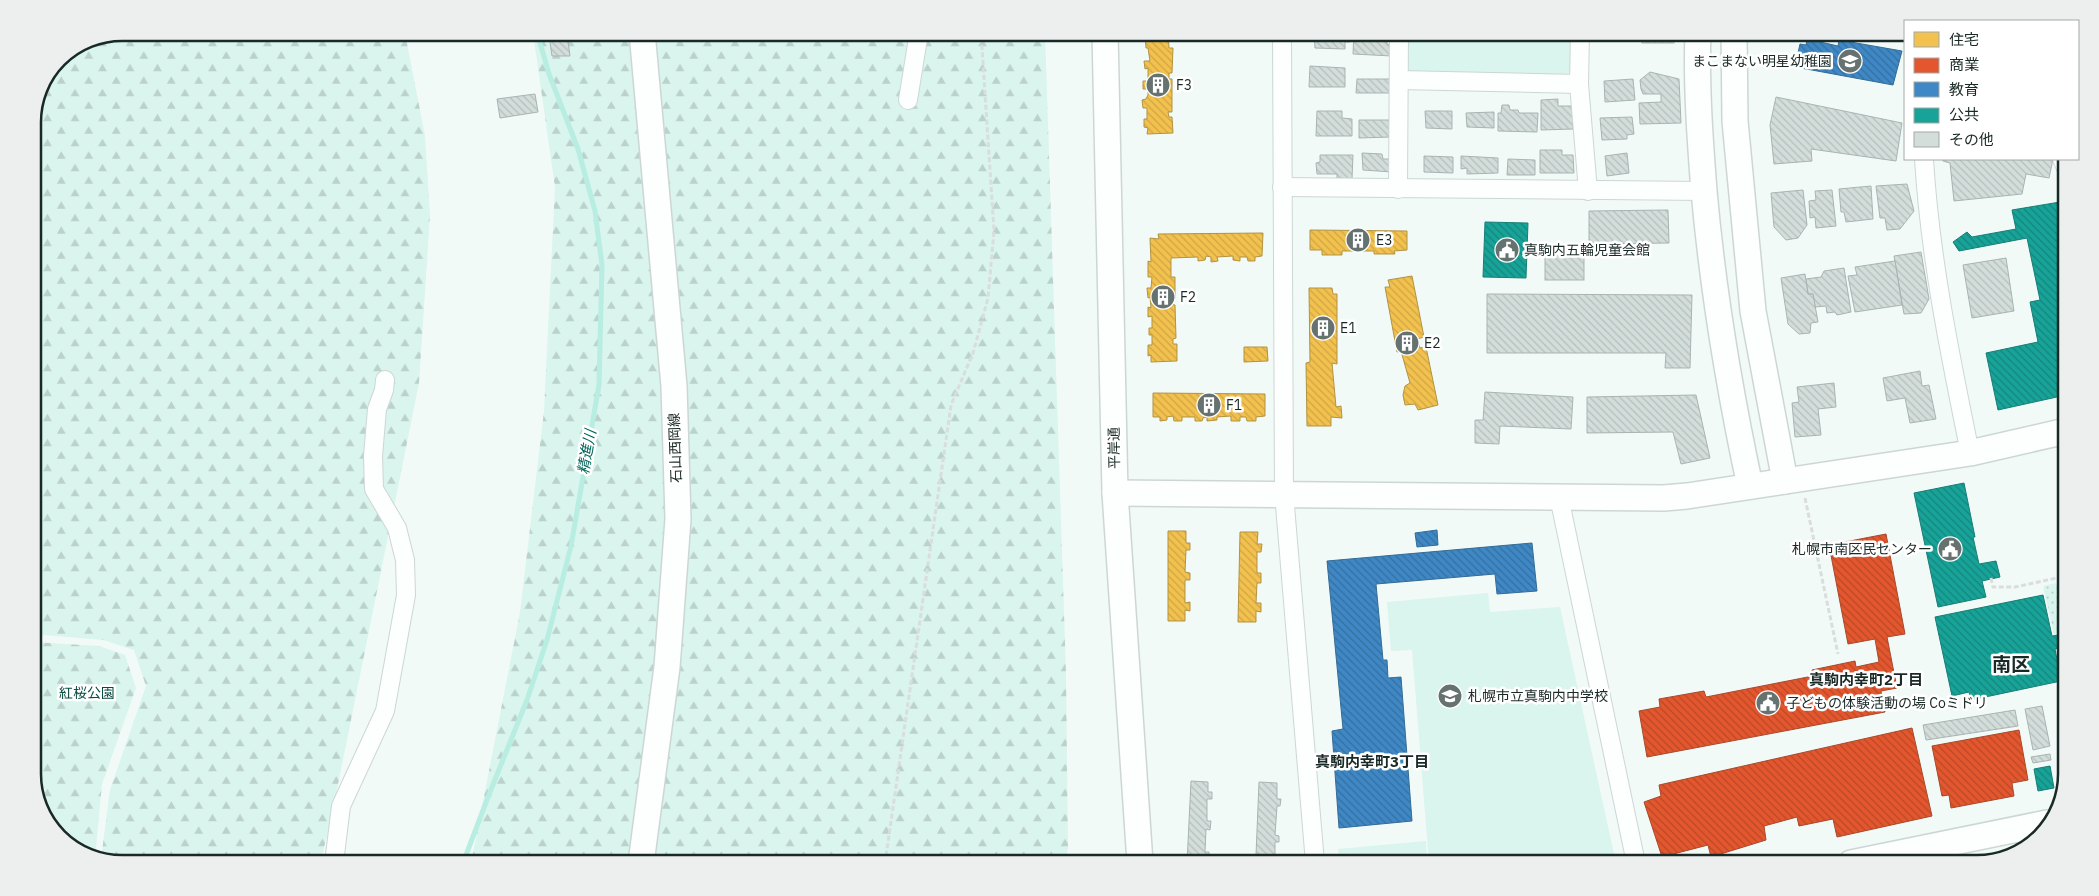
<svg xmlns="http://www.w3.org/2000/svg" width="2099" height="896" viewBox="0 0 2099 896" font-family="'IBM Plex Sans','Noto Sans JP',sans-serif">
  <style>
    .green { fill: #daf4ee }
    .forest { fill: url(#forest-firs) }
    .garden { fill: url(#garden-dots) }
    .homes { fill: url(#homes-back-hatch); stroke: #b19342 }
    .shops { fill: url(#shops-back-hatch); stroke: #a7492b }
    .schools { fill: url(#schools-back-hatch); stroke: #346c95 }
    .public { fill: url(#public-back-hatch); stroke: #187e76 }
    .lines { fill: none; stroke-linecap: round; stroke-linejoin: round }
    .stream { stroke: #b8ede1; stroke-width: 5 }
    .building { fill: url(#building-back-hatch); stroke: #a9b4b2 }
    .street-casing { stroke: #ccd7d5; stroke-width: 20 }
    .secondary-casing { stroke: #ccd7d5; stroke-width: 28 }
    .path { stroke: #d9dddc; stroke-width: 3; stroke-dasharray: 5 2.5; stroke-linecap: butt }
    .street { stroke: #fdfefe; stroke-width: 18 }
    .secondary { stroke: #fdfefe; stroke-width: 25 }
    .labels { text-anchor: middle; stroke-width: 5; stroke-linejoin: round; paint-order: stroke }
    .poi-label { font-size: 14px; fill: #192925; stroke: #fff; text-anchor: start }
    .street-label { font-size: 14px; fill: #192925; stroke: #fff }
    .park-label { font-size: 14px; fill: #0b4a40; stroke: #fff }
    .water-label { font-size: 15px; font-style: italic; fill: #006658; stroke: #fff }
    .neighbourhood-label { font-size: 15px; font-weight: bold; fill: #192925; stroke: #fff }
    .district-label { font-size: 19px; font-weight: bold; fill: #192925; stroke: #fff }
    .rim { fill: none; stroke: #192925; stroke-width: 2.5 }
  </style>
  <defs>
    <pattern id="forest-firs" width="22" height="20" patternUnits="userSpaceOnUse" patternTransform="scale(1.25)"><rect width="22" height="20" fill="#daf4ee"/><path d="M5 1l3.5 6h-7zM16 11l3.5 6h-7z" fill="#bad1cc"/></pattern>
    <pattern id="garden-dots" width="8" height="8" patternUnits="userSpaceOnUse" patternTransform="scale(1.25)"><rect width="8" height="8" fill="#daf4ee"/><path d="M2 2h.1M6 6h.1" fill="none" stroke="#bad1cc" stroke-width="1.8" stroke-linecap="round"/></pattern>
    <pattern id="homes-back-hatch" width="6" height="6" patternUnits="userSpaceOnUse" patternTransform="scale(1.25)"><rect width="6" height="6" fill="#f2c14e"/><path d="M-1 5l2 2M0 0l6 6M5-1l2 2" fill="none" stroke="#cfa644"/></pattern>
    <pattern id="shops-back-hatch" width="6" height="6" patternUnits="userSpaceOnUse" patternTransform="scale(1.25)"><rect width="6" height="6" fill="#e4572e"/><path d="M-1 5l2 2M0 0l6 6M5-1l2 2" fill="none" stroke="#b84827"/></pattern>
    <pattern id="schools-back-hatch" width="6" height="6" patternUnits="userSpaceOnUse" patternTransform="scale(1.25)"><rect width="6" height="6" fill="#3f88c5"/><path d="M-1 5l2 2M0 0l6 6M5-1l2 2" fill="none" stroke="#346fa0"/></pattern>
    <pattern id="public-back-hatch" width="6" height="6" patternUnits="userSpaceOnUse" patternTransform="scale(1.25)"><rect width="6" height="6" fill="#17a398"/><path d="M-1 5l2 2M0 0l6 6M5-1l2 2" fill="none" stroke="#14857c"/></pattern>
    <pattern id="building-back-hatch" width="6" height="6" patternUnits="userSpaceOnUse" patternTransform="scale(1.25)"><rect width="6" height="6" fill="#d3dedb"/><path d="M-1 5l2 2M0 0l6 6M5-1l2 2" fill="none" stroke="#b5bebc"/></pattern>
  </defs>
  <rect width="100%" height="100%" fill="#f2faf8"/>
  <g class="green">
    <path d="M1405 33H1573V71L1564 75 1412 73 1405 67Z"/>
    <path d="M1488 593 1490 612 1560 607 1616 863H1429L1412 650 1391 651 1387 602Z"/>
    <path d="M1426 841 1427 863H1339L1338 849Z"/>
  </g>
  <g class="forest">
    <path d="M123 32 405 33 425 136 430 216 419 383 330 824 320 863H123L101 859 110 790 146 686 134 650 103 640 33 634V117L59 59 88 39Z"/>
    <path d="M533 33H1045L1066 674 1068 848 1066 859 1062 863H471L520 612 544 411 555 187Z"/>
    <path d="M33 642 99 646 125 655 136 688 102 784 95 858 88 857 51 828 33 780Z"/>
  </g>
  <path class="garden" d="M2066 581V673L2063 674 2043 586Z"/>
  <g class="homes">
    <path d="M1149 32H1168L1169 48H1173L1172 73H1169V79H1172V112H1168L1169 117H1172L1173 133 1147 134 1148 128 1144 127V119H1147V108H1143L1142 100 1146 99 1148 95V89H1143V81H1148V68L1145 69 1144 61H1150L1148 48H1146L1145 34H1149Z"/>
    <path d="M1310 230 1407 231V250L1394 251 1395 254H1374V251H1342V255H1322V250H1310Z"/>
    <path d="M1263 233 1262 256 1255 257V261H1248L1247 257H1240V261L1233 260V256L1217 257 1218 261 1211 262V257L1206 256 1205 260 1198 261V257L1171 258V277H1175V299H1170V304L1175 305 1176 338 1173 339V344H1177V361L1151 362V355L1148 356V345H1152V335H1149V328H1152V316L1148 317V307L1151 308 1150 297 1148 298 1147 288H1151L1152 277H1148V261L1151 262 1150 238 1159 239 1158 234Z"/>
    <path d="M1412 276 1424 337 1417 339 1420 348 1426 347 1438 405 1418 410 1415 404 1405 405 1403 395 1405 386 1410 383 1401 351 1397 352 1385 287H1390L1388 280Z"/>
    <path d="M1309 288H1332L1333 294H1337V364L1332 363 1336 407 1341 406 1342 418 1331 417V426H1307L1306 363 1310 362Z"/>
    <path d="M1244 347H1267L1268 361 1244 362Z"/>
    <path d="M1153 393 1265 394V416L1256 417V421H1247L1246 417H1240V421H1231V416L1217 417V420L1207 421V417L1203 418 1202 421H1195V417H1182V421H1174L1173 416 1167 417V420L1160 421V417H1153Z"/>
    <path d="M1168 531H1186V543H1190V550H1186L1185 572 1190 573V580H1185V603L1190 602V611L1185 610V621H1168Z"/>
    <path d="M1240 532H1258L1257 544H1262L1261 552H1257V573H1261V583H1257L1256 603H1261V612L1256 611V622H1238Z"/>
  </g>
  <g class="shops">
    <path d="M1886 534 1905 634 1887 637 1897 688 1881 691 1885 712 1647 757 1639 711 1660 707 1659 699 1704 691 1706 697 1813 676 1812 670 1855 661 1856 667 1879 662 1875 639 1848 644 1829 545Z"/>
    <path d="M2066 717V746L2061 718Z"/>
    <path d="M1912 728 1932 816 1837 837 1833 819 1799 826 1797 817 1764 826 1766 840 1711 857 1708 845 1662 857 1644 802 1661 796 1659 785Z"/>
    <path d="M2019 730 2028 780 2012 783 2014 796 1951 808 1949 795 1942 796 1932 746Z"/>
  </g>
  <g class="schools">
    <path d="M1807 39 1838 46 1839 40 1902 51 1893 85 1801 68 1802 64 1796 62 1800 44 1806 45Z"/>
    <path d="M1437 530 1438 545 1417 547 1415 533Z"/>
    <path d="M1532 543 1537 591 1497 594 1495 574 1376 584 1383 660H1387L1388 678 1401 677 1412 821 1339 828 1332 731 1343 729 1327 561Z"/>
  </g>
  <g class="public">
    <path d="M2060 202 2066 215V395L1998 410 1986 353 2038 342 2030 302 2040 300 2027 238 1959 251 1953 242 1967 232 1972 237 2016 229 2012 210Z"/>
    <path d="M1485 222 1528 223 1526 278 1483 277Z"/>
    <path d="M1964 483 1975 537H1973L1979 564 1996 561 2000 577 1982 581 1986 597 1938 607 1914 493Z"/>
    <path d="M2043 595 2052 636 2066 634V646L2055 649 2061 681 1971 700 1969 692 1952 696 1935 617Z"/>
    <path d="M2050 766 2054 788 2038 791 2034 769Z"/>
  </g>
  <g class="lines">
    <path class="stream" d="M463 863 488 797 527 700 547 640 571 546 599 385 602 265 595 211 578 149 549 74 537 32"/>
  </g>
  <g class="building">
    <path d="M1314 32H1350V42H1345V49L1315 48Z"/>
    <path d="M1354 32H1387V44L1392 46V56L1353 54Z"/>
    <rect x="1642" y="32" width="32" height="11"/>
    <path d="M567 33 570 56H552L549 35Z"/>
    <path d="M1310 66 1345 68V87H1309Z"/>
    <path d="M1650 72 1679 79 1681 123 1640 124 1639 103 1661 102V94H1643L1641 89 1640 80Z"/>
    <path d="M1357 79H1393L1394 93H1356Z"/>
    <path d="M1633 79 1635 100 1605 102 1604 81Z"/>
    <path d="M535 94 538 112 500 118 497 99Z"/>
    <path d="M1776 97 1902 123 1896 161 1811 149 1812 161 1774 164 1770 125Z"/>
    <path d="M1558 99V106H1573V129L1541 130V100Z"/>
    <path d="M1502 105H1509L1510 110H1518L1519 113H1538L1537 132 1498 131V113H1501Z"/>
    <path d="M1317 111H1342V118L1352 119V136H1316Z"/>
    <path d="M1425 111H1452V129L1426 128Z"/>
    <path d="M1494 112V128L1467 127 1466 113Z"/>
    <path d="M1632 117 1634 134 1627 135V139L1602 140 1600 118Z"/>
    <path d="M1359 120H1390L1391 137 1359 138Z"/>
    <path d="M1540 150H1562V155H1573L1574 173H1540Z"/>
    <path d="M1362 153 1382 154 1383 159H1392V172L1363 170Z"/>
    <path d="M1627 153 1629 173 1607 176 1605 156Z"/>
    <path d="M1320 155H1353L1352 179 1337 178V174H1317L1316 163 1320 162Z"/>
    <path d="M1424 156 1453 157V173L1424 172Z"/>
    <path d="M1461 156 1498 158V173L1467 174V168L1461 169Z"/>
    <path d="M1508 159 1535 160V175H1507Z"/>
    <path d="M1943 159H2053L2049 178 2026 174 2022 194 1954 201 1950 163 1943 161Z"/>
    <path d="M1907 184 1914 211 1900 229 1887 230 1885 218H1880L1876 186Z"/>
    <path d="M1871 186 1873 219 1846 222 1844 212H1841L1839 189Z"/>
    <path d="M1803 190 1807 225 1798 238 1786 240 1774 227 1771 193Z"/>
    <path d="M1832 190 1836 226 1816 228 1815 217 1810 218 1809 201 1816 200 1815 191Z"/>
    <path d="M1668 210 1669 243 1589 244V211Z"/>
    <path d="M1921 252 1929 299 1921 313 1904 314 1894 256Z"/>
    <rect x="1545" y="254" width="39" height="26"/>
    <path d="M2006 258 2014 311 1972 318 1963 265Z"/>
    <path d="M1895 261 1902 305 1855 312 1848 276 1857 275 1855 267Z"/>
    <path d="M1844 268 1851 312 1837 315 1835 312 1827 313 1826 306 1815 307 1813 294H1808L1806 279 1821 277 1824 271Z"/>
    <path d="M1805 274 1808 294H1813L1818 322 1811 323 1810 333 1799 334 1788 324 1781 278Z"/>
    <path d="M1487 294 1692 295 1690 368H1665L1666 353H1487Z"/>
    <path d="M1920 371 1922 386 1929 385 1936 419 1910 423 1905 398 1887 401 1883 378Z"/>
    <path d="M1834 383 1836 407 1818 409 1821 435 1795 437 1792 403 1799 402 1797 387Z"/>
    <path d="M1485 392 1573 397 1571 429 1500 426 1499 444 1475 443V420H1483Z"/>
    <path d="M1696 395 1710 458 1681 464 1673 432 1587 433V397Z"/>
    <path d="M2042 706 2050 746 2033 750 2025 709Z"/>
    <path d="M2015 710 2018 726 1926 740 1923 725Z"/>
    <path d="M2050 754 2051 760 2033 763 2031 757Z"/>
    <path d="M1191 781 1208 782V792H1212V799H1207V821H1211L1210 830 1206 829 1205 852H1209V859H1205V863H1187Z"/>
    <path d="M1259 782 1277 783V799H1281L1280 806H1277L1275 835 1279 836V842H1275V856L1256 855Z"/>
  </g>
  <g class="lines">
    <defs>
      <g id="street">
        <path d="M1282 32 1284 494 1315 863"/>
        <path d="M1580 32 1579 84 1588 191"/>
        <path d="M1399 80 1579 84"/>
        <path d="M908 100 919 32"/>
        <path d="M1924 159C1930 258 1950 355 1970 453"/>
        <path d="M2062 159 2066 168"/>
        <path d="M1282 187 1704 191"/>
        <path d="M1398 189 1399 32"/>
        <path d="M1559 497 1636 863"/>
        <path d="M334 863 341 806 385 711 406 595 405 560 397 528 374 489 373 456 377 409 384 390 385 380"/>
      </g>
      <g id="secondary">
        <path d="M1105 32 1115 493 1140 863"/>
        <path d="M1698 32C1696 85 1700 139 1704 191 1713 292 1729 388 1750 486"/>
        <path d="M1734 32 1735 121 1753 311 1785 481"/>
        <path d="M1115 493 1664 498 1687 496 1970 453 2066 431"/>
        <path d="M641 863 667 667 678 519 674 386 642 32"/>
        <path d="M1851 863 2047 823"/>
      </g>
    </defs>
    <use href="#street" class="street-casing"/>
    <use href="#secondary" class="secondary-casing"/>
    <g class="path">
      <path d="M1805 498 1838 654"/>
      <path d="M1991 578 1993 587H2015L2066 576"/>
      <path d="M885 863 951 405 973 353 988 298 994 231 981 32"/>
    </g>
    <use href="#street" class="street"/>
    <use href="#secondary" class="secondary"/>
  </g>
  <defs>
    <symbol id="school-disc" viewBox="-11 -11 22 22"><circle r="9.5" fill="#65726f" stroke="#fff"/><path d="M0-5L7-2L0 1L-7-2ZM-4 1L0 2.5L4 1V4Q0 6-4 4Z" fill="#fff"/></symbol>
    <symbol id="building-disc" viewBox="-11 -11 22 22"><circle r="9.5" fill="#65726f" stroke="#fff"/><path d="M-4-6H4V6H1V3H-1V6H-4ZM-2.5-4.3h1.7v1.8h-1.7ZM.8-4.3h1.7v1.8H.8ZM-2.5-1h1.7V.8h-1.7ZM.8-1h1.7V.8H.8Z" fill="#fff"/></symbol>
    <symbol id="civic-disc" viewBox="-11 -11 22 22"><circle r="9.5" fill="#65726f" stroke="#fff"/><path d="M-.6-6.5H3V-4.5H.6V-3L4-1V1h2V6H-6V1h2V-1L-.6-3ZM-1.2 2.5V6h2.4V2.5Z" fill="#fff"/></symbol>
  </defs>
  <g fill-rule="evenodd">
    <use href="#school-disc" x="1836" y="47" width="28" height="28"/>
    <use href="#building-disc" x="1144" y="71" width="28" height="28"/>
    <use href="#building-disc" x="1344" y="226" width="28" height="28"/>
    <use href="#civic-disc" x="1493" y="236" width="28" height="28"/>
    <use href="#building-disc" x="1149" y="283" width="28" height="28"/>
    <use href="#building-disc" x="1309" y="314" width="28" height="28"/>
    <use href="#building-disc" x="1393" y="329" width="28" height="28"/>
    <use href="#building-disc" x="1195" y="391" width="28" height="28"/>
    <use href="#civic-disc" x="1936" y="535" width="28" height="28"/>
    <use href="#school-disc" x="1436" y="682" width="28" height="28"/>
    <use href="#civic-disc" x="1754" y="689" width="28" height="28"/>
  </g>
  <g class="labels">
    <g class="poi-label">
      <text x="1832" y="66" text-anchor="end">まこまない明星幼稚園</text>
      <text x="1176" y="90">F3</text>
      <text x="1376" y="245">E3</text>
      <text x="1524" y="255">真駒内五輪児童会館</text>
      <text x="1180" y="302">F2</text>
      <text x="1340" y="333">E1</text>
      <text x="1424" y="348">E2</text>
      <text x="1226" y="410">F1</text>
      <text x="1932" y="554" text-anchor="end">札幌市南区民センター</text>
      <text x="1468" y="701">札幌市立真駒内中学校</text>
      <text x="1786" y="708">子どもの体験活動の場 Coミドリ</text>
    </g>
    <g class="street-label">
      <text transform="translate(675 448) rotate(-92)" y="5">石山西岡線</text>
      <text transform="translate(1114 448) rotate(-91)" y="5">平岸通</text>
    </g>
    <g class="park-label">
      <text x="87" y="698">紅桜公園</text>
    </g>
    <g class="water-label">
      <text transform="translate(587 452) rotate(-80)" y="5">精進川</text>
    </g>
    <g class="neighbourhood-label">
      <text x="1866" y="685">真駒内幸町2丁目</text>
      <text x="1372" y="767">真駒内幸町3丁目</text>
    </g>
    <g class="district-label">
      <text x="2011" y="671">南区</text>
    </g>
  </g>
  <path d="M0 0H2099V896H0ZM122 41H1977A81 81 0 0 1 2058 122V774A81 81 0 0 1 1977 855H122A81 81 0 0 1 41 774V122A81 81 0 0 1 122 41Z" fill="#edeeee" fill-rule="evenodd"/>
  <path class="rim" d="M122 41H1977A81 81 0 0 1 2058 122V774A81 81 0 0 1 1977 855H122A81 81 0 0 1 41 774V122A81 81 0 0 1 122 41Z"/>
  <rect x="1904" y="20" width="175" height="140" fill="#ffffff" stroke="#a3a9a8"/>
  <rect x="1914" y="32" width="25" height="15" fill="#f2c14e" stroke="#a3a9a8"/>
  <text x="1949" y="45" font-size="15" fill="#192925">住宅</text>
  <rect x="1914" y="58" width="25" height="15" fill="#e4572e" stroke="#a3a9a8"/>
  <text x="1949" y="70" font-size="15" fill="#192925">商業</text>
  <rect x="1914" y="82" width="25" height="15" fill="#3f88c5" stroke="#a3a9a8"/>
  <text x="1949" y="95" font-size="15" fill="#192925">教育</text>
  <rect x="1914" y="108" width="25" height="15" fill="#17a398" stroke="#a3a9a8"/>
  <text x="1949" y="120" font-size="15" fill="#192925">公共</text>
  <rect x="1914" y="132" width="25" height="15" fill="#d3dedb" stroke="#a3a9a8"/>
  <text x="1949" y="145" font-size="15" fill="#192925">その他</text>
</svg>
